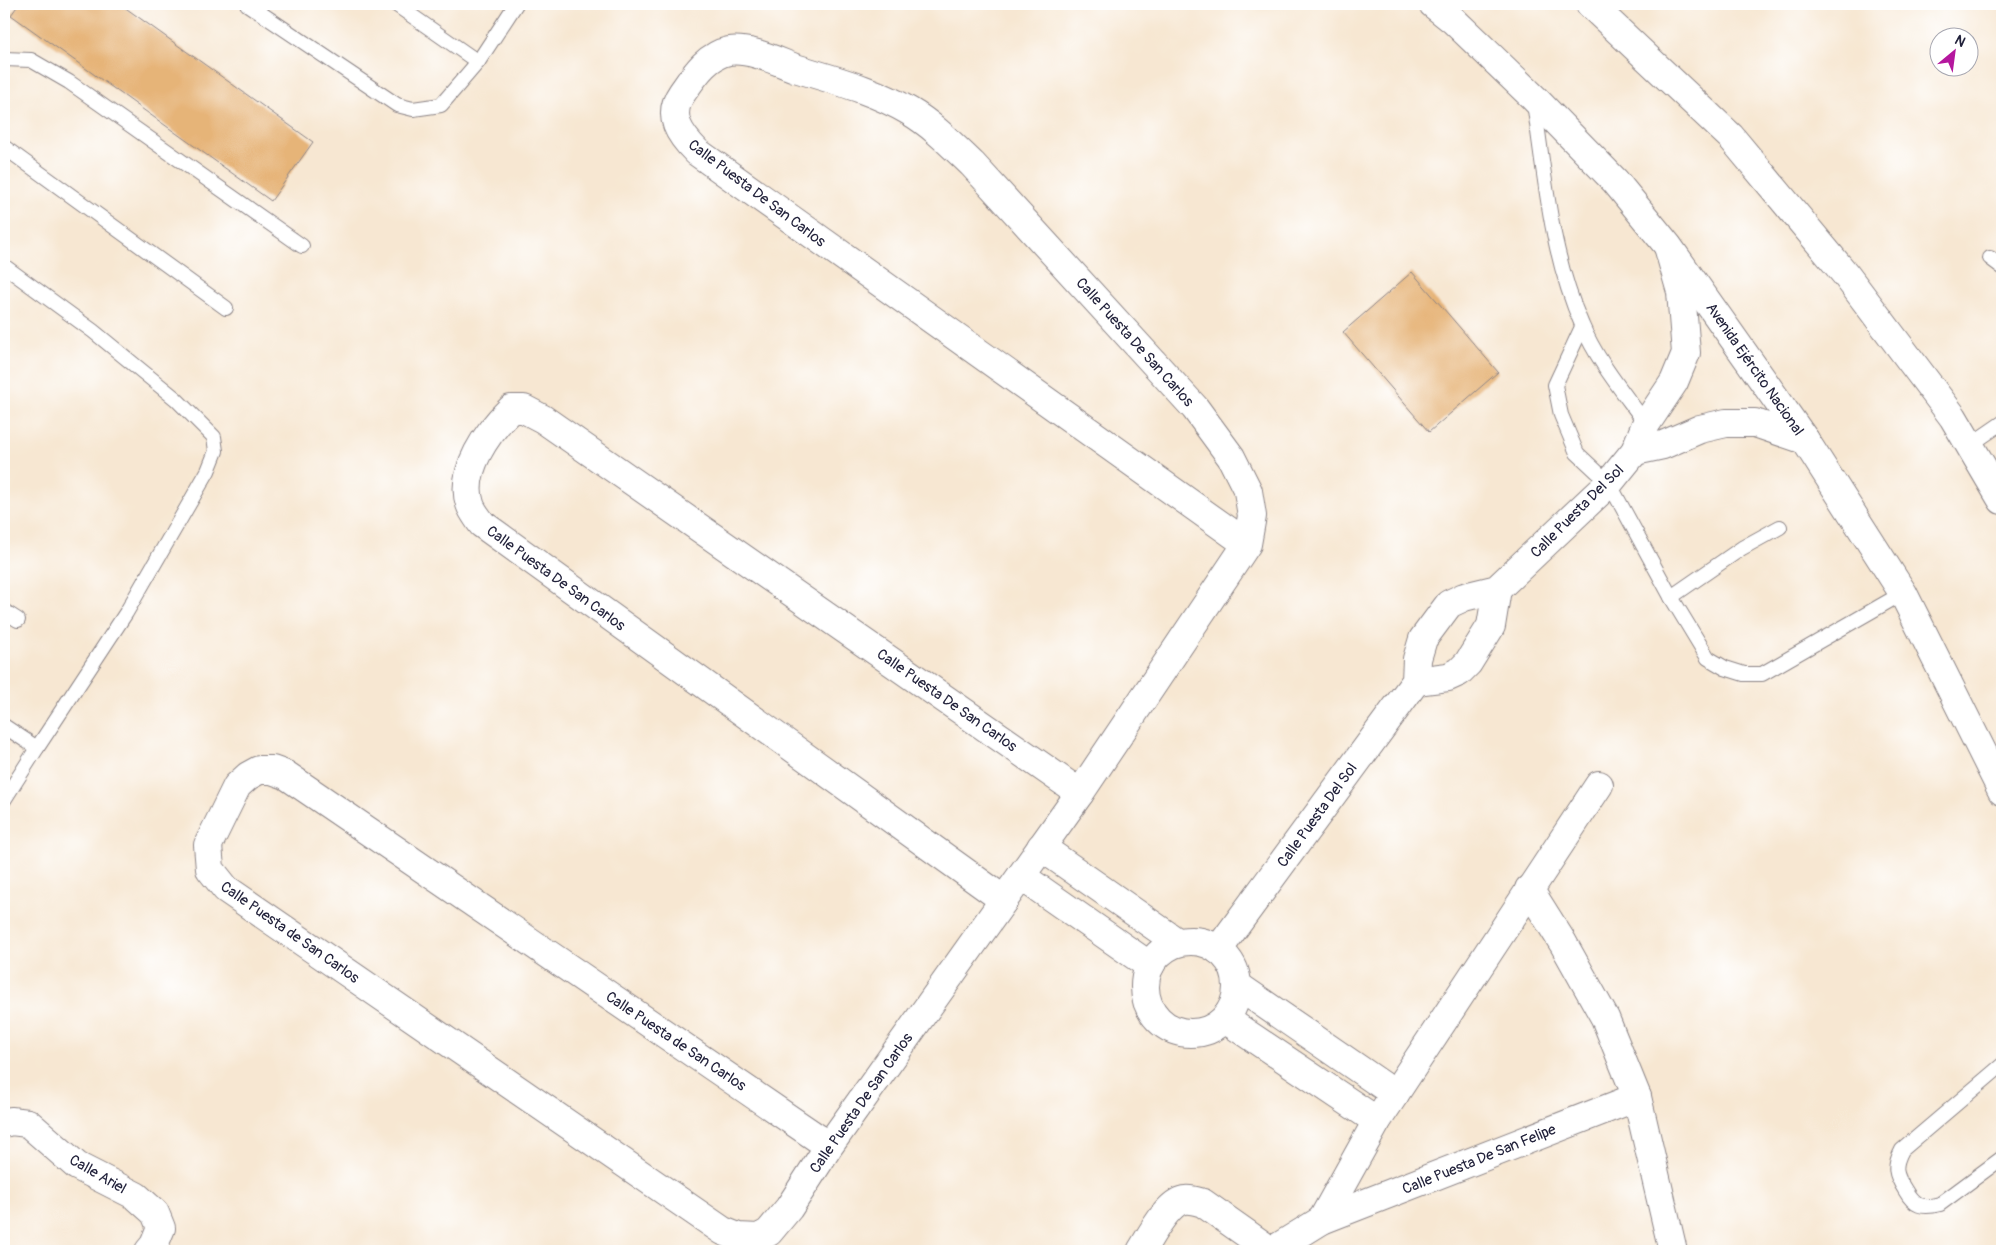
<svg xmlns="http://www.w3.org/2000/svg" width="2006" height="1255" viewBox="0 0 2006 1255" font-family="Pangolin,sans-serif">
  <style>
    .building { fill: #e6b478 }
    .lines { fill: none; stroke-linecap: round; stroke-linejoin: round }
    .service-casing { stroke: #8c8486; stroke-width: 16 }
    .minor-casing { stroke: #8c8486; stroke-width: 30 }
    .primary-casing { stroke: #8c8486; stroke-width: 30 }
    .service { stroke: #fff; stroke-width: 14 }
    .minor { stroke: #fff; stroke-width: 28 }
    .primary { stroke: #fff; stroke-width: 28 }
    .labels { text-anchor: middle; stroke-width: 5; stroke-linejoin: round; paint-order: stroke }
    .street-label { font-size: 15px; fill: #22223b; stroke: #fff }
  </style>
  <rect width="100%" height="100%" fill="#fff"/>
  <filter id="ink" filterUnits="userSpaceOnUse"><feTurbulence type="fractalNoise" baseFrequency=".02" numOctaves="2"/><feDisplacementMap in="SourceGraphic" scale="10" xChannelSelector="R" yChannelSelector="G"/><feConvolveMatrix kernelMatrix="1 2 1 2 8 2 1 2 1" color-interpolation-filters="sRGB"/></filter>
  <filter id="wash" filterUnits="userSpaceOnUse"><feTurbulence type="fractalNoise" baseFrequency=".0096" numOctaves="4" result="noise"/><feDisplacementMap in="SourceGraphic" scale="20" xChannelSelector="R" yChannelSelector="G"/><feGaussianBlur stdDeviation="1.12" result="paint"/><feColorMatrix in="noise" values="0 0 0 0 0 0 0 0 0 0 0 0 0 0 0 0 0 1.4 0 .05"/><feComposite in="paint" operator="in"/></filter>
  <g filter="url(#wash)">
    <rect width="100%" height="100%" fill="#f7e7d2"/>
    <g id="blocks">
      <g class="building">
        <path d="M19 4H120L313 142 271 201 11 15Z"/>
        <path d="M1412 272 1498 372 1429 432 1343 332Z"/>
      </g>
    </g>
  </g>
  <g filter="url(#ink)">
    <use href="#blocks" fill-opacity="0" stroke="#8c8486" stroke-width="1"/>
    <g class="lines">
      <defs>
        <g id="service">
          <path d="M247 4 397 105 413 109 441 105 478 62 516 4"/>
          <path d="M395 4 478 62"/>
          <path d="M4 59 31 60 69 82 302 246"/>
          <path d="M1534 103C1545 177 1551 255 1582 325 1597 361 1624 393 1646 424"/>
          <path d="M4 147 226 308"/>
          <path d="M1990 258 2002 267"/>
          <path d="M4 266 93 331 176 399 214 437 216 451 208 471 126 613 37 748"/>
          <path d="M1582 327 1555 385 1561 415 1577 453 1609 483 1671 597 1708 658 1725 668 1744 674H1762L1903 593"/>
          <path d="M1970 445 2002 423"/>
          <path d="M1671 597 1742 548 1780 527"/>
          <path d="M4 611 18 620"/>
          <path d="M4 726 37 748 4 800"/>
          <path d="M2002 1065 1902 1150C1893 1167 1895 1174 1905 1190 1914 1206 1922 1209 1940 1204L2002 1158"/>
        </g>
        <g id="minor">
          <path d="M1635 451 1663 445 1700 429 1726 423H1755L1805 440"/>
          <path d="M1416 681 1448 677 1459 672 1468 663 1491 626 1497 589"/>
          <path d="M1041 847 1177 942"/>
          <path d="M1021 876 1150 966"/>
          <path d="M1529 889 1563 943 1605 1018 1637 1097 1673 1251"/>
          <path d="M1004 900 482 524C478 518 472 511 470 504 459 471 488 431 511 409H524L543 419 1080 793"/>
          <circle cx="1191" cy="987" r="46"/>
          <path d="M1218 950 1416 681 1417 659 1423 639 1449 604 1464 597 1497 589 1609 483 1635 451 1646 424 1674 382 1686 353 1681 292 1669 250"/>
          <path d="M1238 986 1395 1094"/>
          <path d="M1225 1019 1377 1121"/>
          <path d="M4 1123 11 1121 28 1123 77 1166 136 1196 155 1213 161 1228 154 1245 149 1251"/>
          <path d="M829 1146 286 775 272 770H259L248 776 237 786 208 845 210 869 226 889 723 1231 738 1237 759 1238 769 1232 789 1208 829 1146 1080 793 1247 544 1252 516 1248 491 1231 457 1195 408 973 165C953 146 933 125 909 111 874 90 834 80 795 68 776 61 750 48 729 51 707 55 694 76 682 93 666 116 680 135 697 152L1247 544"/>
          <path d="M1322 1220 1377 1121 1599 785"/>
          <path d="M1141 1251C1150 1237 1167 1203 1184 1200 1191 1199 1196 1201 1203 1203L1271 1251"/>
          <path d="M1272 1251 1322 1220 1637 1097"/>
        </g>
        <g id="primary">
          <path d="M1433 4 1453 20 1533 97 1615 181 1668 246 1805 440 1903 593 2002 791"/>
          <path d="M1590 4 1731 137 1846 275 1953 417 2002 500"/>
        </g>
      </defs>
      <use href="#service" class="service-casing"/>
      <use href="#minor" class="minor-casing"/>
      <use href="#primary" class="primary-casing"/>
      <use href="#service" class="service"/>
      <use href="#minor" class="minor"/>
      <use href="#primary" class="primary"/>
    </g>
  </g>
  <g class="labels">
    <g class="street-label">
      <text transform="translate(757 193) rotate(37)" y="5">Calle Puesta De San Carlos</text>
      <text transform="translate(1135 342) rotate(48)" y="5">Calle Puesta De San Carlos</text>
      <text transform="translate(1755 369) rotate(55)" y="5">Avenida Ejército Nacional</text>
      <text transform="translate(1577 511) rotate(-45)" y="5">Calle Puesta Del Sol</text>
      <text transform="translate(556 578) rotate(36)" y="5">Calle Puesta De San Carlos</text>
      <text transform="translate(947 700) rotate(35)" y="5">Calle Puesta De San Carlos</text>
      <text transform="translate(1317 815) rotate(-54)" y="5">Calle Puesta Del Sol</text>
      <text transform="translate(290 932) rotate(35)" y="5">Calle Puesta de San Carlos</text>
      <text transform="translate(676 1041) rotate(34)" y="5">Calle Puesta de San Carlos</text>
      <text transform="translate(861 1103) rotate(-55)" y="5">Calle Puesta De San Carlos</text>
      <text transform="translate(1479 1159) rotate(-22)" y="5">Calle Puesta De San Felipe</text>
      <text transform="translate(98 1174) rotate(30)" y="5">Calle Ariel</text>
    </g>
  </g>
  <rect width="2006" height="1255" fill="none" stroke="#fff" stroke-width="20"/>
  <g transform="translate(1954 52) rotate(29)"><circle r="24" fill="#ffffff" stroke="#a7a7b1"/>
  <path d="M0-4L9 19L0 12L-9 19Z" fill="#b5179e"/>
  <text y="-8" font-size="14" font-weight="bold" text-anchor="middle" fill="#22223b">N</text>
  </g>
</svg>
